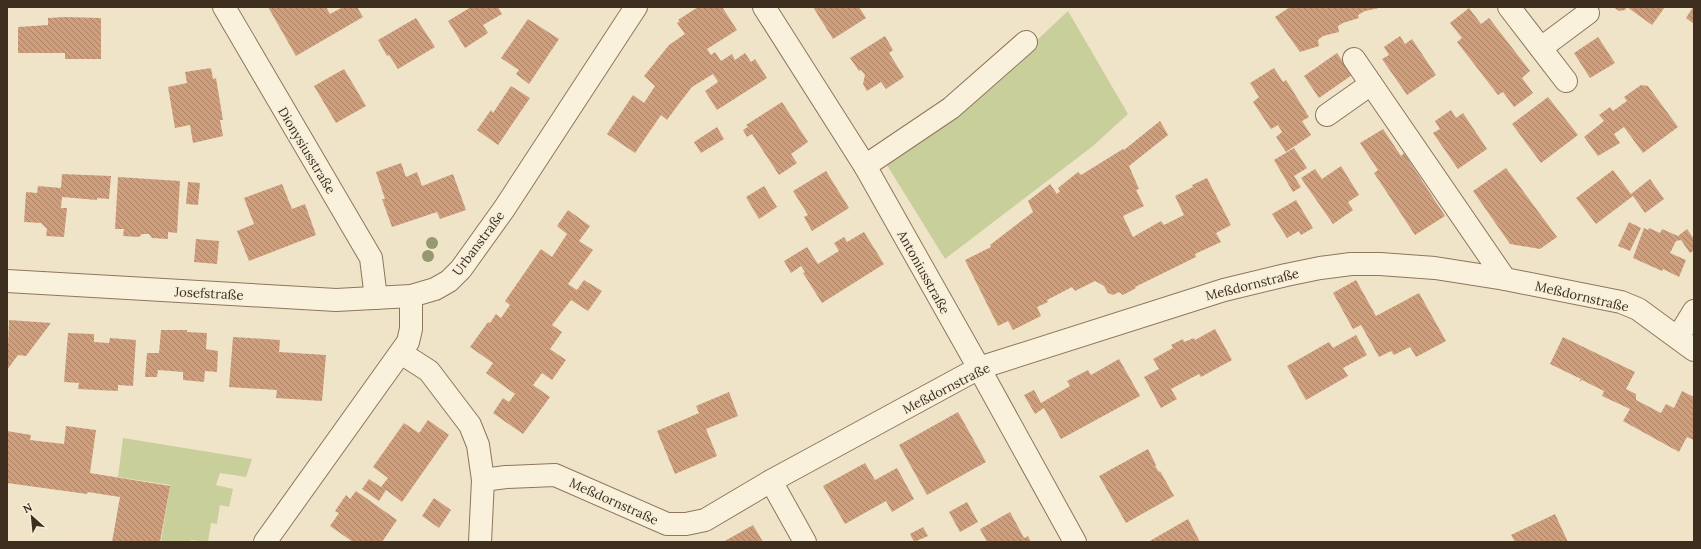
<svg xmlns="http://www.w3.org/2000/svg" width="1701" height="549" viewBox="0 0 1701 549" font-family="Lora,serif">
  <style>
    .grass { fill: #c9cf9b }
    .building { fill: url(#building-back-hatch) }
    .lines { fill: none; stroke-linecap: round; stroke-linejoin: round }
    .minor-casing { stroke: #8d765c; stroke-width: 24 }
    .minor { stroke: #faf1dc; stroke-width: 22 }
    .tree { fill: #96986f }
    .labels { text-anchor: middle; stroke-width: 3.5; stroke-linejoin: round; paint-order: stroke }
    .street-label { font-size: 13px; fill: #3d2e20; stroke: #f7eed8 }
  </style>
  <defs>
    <pattern id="building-back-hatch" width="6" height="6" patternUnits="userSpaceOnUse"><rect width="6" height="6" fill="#cf9f7d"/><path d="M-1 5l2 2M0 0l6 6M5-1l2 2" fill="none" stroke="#a98266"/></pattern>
  </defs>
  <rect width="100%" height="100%" fill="#f0e4c8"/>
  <g class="grass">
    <path d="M1068 11 1128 114 1093 146 945 259 885 162 1033 44Z"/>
    <path d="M123 438 252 459 246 477 220 473 216 485 233 489 229 507 220 505 217 524 211 523 208 542 191 540V542H161L170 485 118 477Z"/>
  </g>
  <g class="building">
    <path d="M268 7H326L330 14 343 7H357L363 17 296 56Z"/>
    <path d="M471 7H498L502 14 483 25 488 33 465 48 448 21Z"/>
    <path d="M698 7H722L737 30 707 49 711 55 715 52 721 61 732 54 735 60 745 53 751 62 755 59 767 78 717 110 705 91 718 82 713 74 692 87 678 105 667 120 661 115 635 153 607 134 633 95 644 103 655 86 644 76 669 45 685 34 677 23 680 21 678 20Z"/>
    <path d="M813 7H859L866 18 833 39Z"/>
    <path d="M1290 7H1379V8L1365 11 1358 15 1359 18 1343 23 1338 26 1339 32 1323 36 1318 40 1319 46 1300 52 1275 17Z"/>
    <path d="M1613 7H1665L1652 25 1627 7 1625 10 1619 11Z"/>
    <path d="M1693 7H1694V24L1686 18Z"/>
    <path d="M1469 8 1481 24 1489 18 1530 71 1522 78 1533 93 1514 107 1503 92 1498 95 1457 42 1462 38 1450 23Z"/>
    <path d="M65 17 101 18V59H65V53H18V27L48 25V18Z"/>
    <path d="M416 18 435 47 398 69 389 55 387 56 378 40Z"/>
    <path d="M528 19 559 39 529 84 516 74 519 70 501 58Z"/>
    <path d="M885 36 893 50 889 53 904 77 886 89 881 82 867 91 863 84 865 75 861 70 859 71 850 58Z"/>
    <path d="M1400 36 1405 44 1412 39 1436 75 1407 95 1382 59 1389 55 1384 47Z"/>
    <path d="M1598 37 1615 63 1590 78 1574 53Z"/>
    <path d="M1337 53 1352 75 1319 98 1304 76Z"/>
    <path d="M211 68 213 79 216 78 223 120H220L223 136 193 143 190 125 175 128 168 87 187 83 185 72Z"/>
    <path d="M1274 68 1283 82 1286 80 1309 117 1302 121 1311 135 1286 152 1276 137 1282 132 1278 125 1271 129 1253 102 1259 97 1250 83Z"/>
    <path d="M344 69 366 106 336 123 314 86Z"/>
    <path d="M1641 85 1648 86 1678 127 1643 153 1624 127 1614 134 1620 143 1598 156 1584 137 1604 121 1599 115 1610 107 1613 111 1627 101 1624 97Z"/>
    <path d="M511 86 530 98 498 145 477 130 491 110 493 113Z"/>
    <path d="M1548 97 1578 135 1541 163 1512 124Z"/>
    <path d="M782 102 808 142 791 154 797 163 779 175 752 134 747 137 743 130 748 127 746 125Z"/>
    <path d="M1451 110 1456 118 1463 113 1487 149 1458 169 1433 133 1440 129 1435 121Z"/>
    <path d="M1160 121 1168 135 1129 166 1139 189 1136 190 1144 206 1123 216 1133 237 1161 221 1164 225 1184 215 1175 196 1193 187 1192 185 1207 178 1231 225 1216 233 1221 242 1195 254 1196 257 1135 287 1136 288 1123 295 1119 292 1113 295 1108 293 1104 286 1095 281 1075 291 1072 287 1047 300 1048 302 1037 307 1041 316 1013 330 1008 321 998 326 965 260 991 247 990 245 1033 212 1028 201 1050 184 1057 194 1060 191 1058 188 1078 172 1081 175 1123 149 1124 150Z"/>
    <path d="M717 127 724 139 701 153 694 142Z"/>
    <path d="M1383 129 1401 156 1404 153 1445 216 1415 235 1374 173 1378 170 1360 143Z"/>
    <path d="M1294 148 1307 168 1294 176 1301 187 1293 192 1274 160Z"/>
    <path d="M401 163 406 177 417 172 422 186 453 174 466 210 440 219 437 212 392 227 382 199H385L376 172Z"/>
    <path d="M1341 166 1359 195 1348 202 1353 210 1333 224 1301 178 1315 169 1322 179Z"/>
    <path d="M1506 168 1557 237 1540 249 1510 244 1473 191Z"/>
    <path d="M1613 170 1631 194 1650 179 1664 199 1645 213 1633 196 1596 224 1576 198Z"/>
    <path d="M826 171 849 208 812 231 804 217 808 215 793 191Z"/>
    <path d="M62 174 111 176 109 199 97 198V200L62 197 61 208H67L64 237 46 236 47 229 41 223 24 222 26 192 37 193 38 186 61 188Z"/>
    <path d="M118 177 180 181 177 233 168 232V239L152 238 149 234H142L139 237 123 236 124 229H115Z"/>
    <path d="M188 182 200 183 198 205 186 204Z"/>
    <path d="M282 184 292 209 305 204 316 235 249 261 237 231 254 224 244 198Z"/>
    <path d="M764 186 777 207 759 219 746 197Z"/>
    <path d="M1296 200 1313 228 1301 235 1299 231 1287 238 1272 214Z"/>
    <path d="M568 210 590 226 579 241 593 250 568 284 577 290 584 280 602 291 588 311 571 300 552 325 562 332 550 349 566 360 552 380 542 373 533 385 550 397 523 434 493 413 503 398 509 402 515 394 486 373 493 363 470 347 488 322 490 323 496 314 501 318 510 305 505 301 541 249 552 257 567 234 557 226Z"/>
    <path d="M1629 222 1641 228 1630 251 1618 246Z"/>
    <path d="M1644 228 1648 230 1649 228 1660 233 1662 229 1678 236 1687 229 1694 239V250L1690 253 1681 240 1676 241 1670 253 1686 260 1679 277 1663 269 1662 271 1633 258Z"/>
    <path d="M864 232 884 264 822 303 803 273 805 272 801 266 791 273 784 261 807 247 818 264 839 251 834 243 844 237 847 242Z"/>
    <path d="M196 239 219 241 217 264 194 262Z"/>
    <path d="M1356 280 1376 316 1419 293 1446 341 1416 357 1410 347 1394 355 1391 351 1379 357 1361 325 1353 329 1333 293Z"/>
    <path d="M9 320 51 323 26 356 18 355 7 370Z"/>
    <path d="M1215 329 1232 360 1201 377 1199 374 1171 389 1177 399 1161 408 1144 377 1159 369 1153 359 1173 348 1171 345 1183 339 1184 342 1194 338 1195 340Z"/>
    <path d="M161 330H187V332L207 333 206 349 218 351 217 372 205 371 204 382 183 380V372L158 370 157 377H145L147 353H159Z"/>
    <path d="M68 333 94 334V342L109 343 110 338 136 340 133 386 118 385V391L78 389 79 383 64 382Z"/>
    <path d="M1356 335 1367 355 1343 368 1348 376 1306 400 1287 366 1329 342 1333 348Z"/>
    <path d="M233 337 280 340 279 352 326 355 322 401 276 398 277 390 229 387Z"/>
    <path d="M1563 337 1635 372 1626 389 1636 394V400L1661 413 1666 404 1674 408 1682 391 1694 397V440L1687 437 1679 452 1623 421 1630 409 1602 396 1604 391 1582 380 1579 382 1581 379 1550 364Z"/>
    <path d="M1119 359 1140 396 1061 439 1044 408 1035 414 1024 395 1034 390 1041 403 1070 386 1067 381 1088 370 1091 375Z"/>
    <path d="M729 392 738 416 706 429 717 456 675 474 657 431 699 413 696 406Z"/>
    <path d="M958 412 986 462 927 495 899 445Z"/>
    <path d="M428 420 449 435 402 502 386 490 379 501 362 489 369 479 381 487 388 478 373 467 404 423 419 433Z"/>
    <path d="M66 426 96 430 90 473 170 486 160 542H112L120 497 88 492 87 494 7 483V431L31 435 30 440 64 444Z"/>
    <path d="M1148 449 1156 465 1155 466 1159 472 1160 471 1174 496 1126 523 1099 476Z"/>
    <path d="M865 463 875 480 897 468 914 499 892 512 886 501 845 524 823 486Z"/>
    <path d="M356 491 397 520 382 542H353L330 526 339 513 335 511 346 495 350 499Z"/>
    <path d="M434 498 451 510 439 528 422 516Z"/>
    <path d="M967 502 978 522 960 532 949 512Z"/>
    <path d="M1010 512 1024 538 1028 536 1031 542H987L980 529Z"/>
    <path d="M1555 514 1568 542H1515L1511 535Z"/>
    <path d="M1188 519 1200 542H1148Z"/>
    <path d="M753 525 763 542H723Z"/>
    <path d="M923 527 928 536 914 542 910 534Z"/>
  </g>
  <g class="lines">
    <defs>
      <g id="minor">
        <path d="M224 7 371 258 376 298"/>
        <path d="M764 7 865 166 979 368 1075 542"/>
        <path d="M1509 7 1566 81"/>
        <path d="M1541 48 1588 13"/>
        <path d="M1354 59 1505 279"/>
        <path d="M1327 115 1371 84"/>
        <path d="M865 166 951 108 1026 42"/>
        <path d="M7 281 336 300 411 296 435 289 449 281 461 269 504 209 636 7"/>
        <path d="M1678 337 1694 311"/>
        <path d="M401 353 429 371 470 425 478 445 483 480 480 542"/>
        <path d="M483 480 506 477 555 475 667 524H686L705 520 771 481 979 368 1224 290 1286 275 1320 268 1351 264H1380L1435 268 1505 279 1621 302 1638 309 1694 350"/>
        <path d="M771 481 805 542"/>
        <path d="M265 542 408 342 411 329V296"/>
      </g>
    </defs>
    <use href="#minor" class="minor-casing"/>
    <use href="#minor" class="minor"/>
  </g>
  <g class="tree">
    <circle cx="432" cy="243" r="6"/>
    <circle cx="428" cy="256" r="6"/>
  </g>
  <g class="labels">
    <g class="street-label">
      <text transform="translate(307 150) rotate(59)" y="5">Dionysiusstraße</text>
      <text transform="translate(478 243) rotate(-53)" y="5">Urbanstraße</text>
      <text transform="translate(924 272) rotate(61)" y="5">Antoniusstraße</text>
      <text transform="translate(1252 284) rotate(-14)" y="5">Meßdornstraße</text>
      <text transform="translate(209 293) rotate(3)" y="5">Josefstraße</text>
      <text transform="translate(1582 296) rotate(13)" y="5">Meßdornstraße</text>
      <text transform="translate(946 388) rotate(-27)" y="5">Meßdornstraße</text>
      <text transform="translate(614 501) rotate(24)" y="5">Meßdornstraße</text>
    </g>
  </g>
  <rect width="1701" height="549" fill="none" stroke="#3d2e20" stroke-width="16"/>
  <g transform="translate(32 517) rotate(333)" stroke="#f7eed8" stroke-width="3" paint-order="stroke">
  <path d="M0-3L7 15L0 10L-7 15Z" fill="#3d2e20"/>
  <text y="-6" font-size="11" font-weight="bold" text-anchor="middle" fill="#3d2e20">N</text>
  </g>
</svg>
